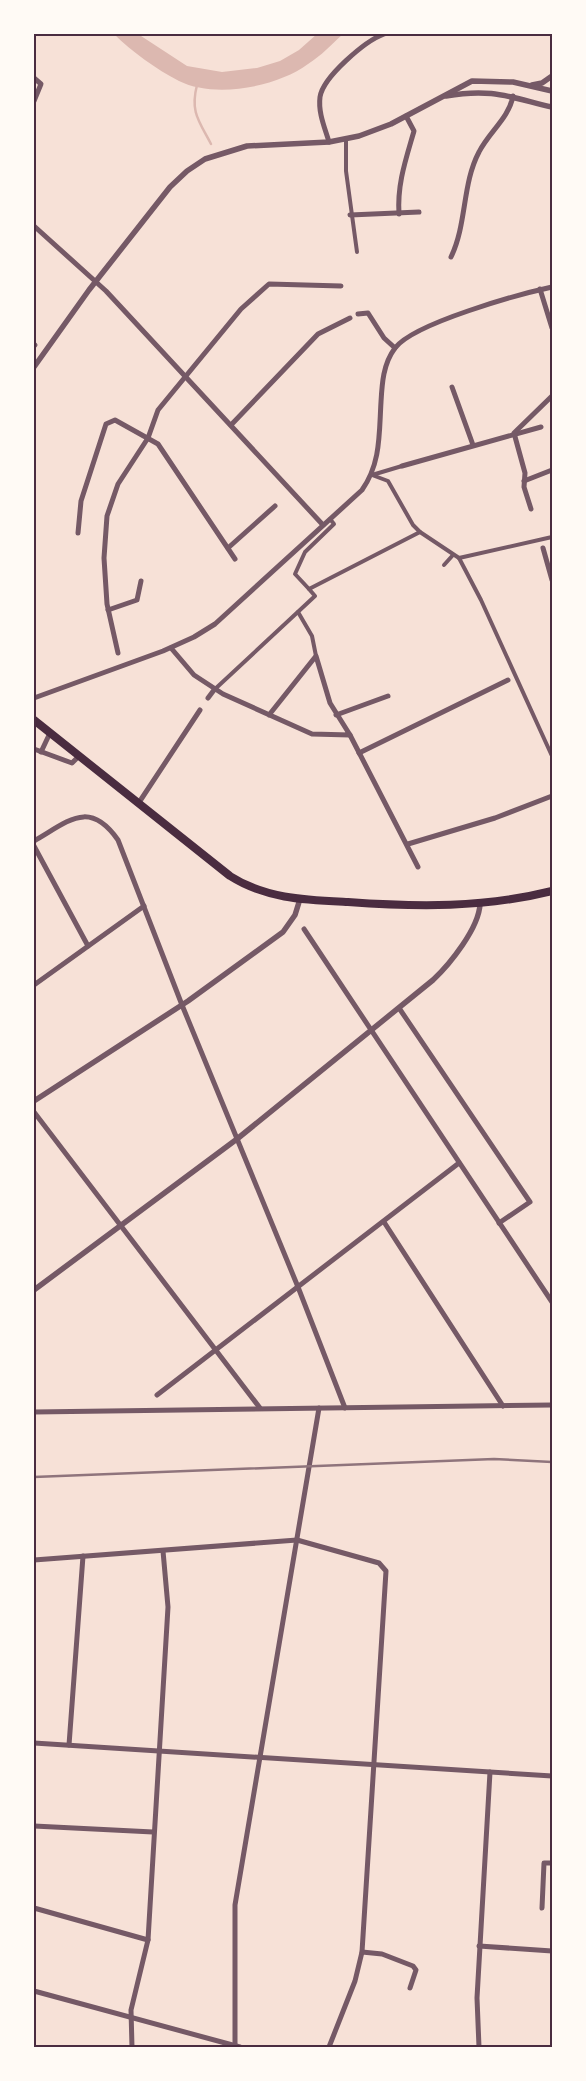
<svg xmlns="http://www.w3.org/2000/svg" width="586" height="2081" viewBox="0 0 586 2081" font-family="Roboto,sans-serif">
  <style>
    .water { fill: #dcb8b0 }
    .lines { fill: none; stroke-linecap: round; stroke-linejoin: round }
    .stream { stroke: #dcb8b0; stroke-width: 2.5 }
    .pedestrian { stroke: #755966; stroke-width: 4 }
    .minor { stroke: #755966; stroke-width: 5 }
    .tertiary { stroke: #755966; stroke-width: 5.5 }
    .primary { stroke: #4a2c40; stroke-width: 8 }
    .rail { stroke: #8f747c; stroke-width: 2.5 }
    .neatline { fill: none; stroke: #4a2c40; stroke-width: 2 }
  </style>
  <rect width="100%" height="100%" fill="#f7e1d7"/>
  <path class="water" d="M114 34H138L187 66 222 72 257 68 280 61 299 50 317 34H343C332 44 321 56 308 64 277 87 215 99 179 81 156 69 132 52 114 34Z"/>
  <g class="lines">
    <path class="stream" d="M197 85C190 112 199 121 211 144"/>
    <g class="pedestrian">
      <path d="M346 139V171L357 252"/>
      <path d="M372 475 388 481 413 525 420 532 459 558 481 600 552 756"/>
      <path d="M372 475 402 466"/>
      <path d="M459 558 552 537"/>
      <path d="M444 565 453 555"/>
      <path d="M309 589 295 574 305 552 334 524 330 519"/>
      <path d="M298 612 312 636 316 656"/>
      <path d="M214 690 315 596 309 589 420 532"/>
    </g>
    <g class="minor">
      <path d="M34 78 41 84 34 101"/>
      <path d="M329 142C325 128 318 113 320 97 323 77 365 41 384 34"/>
      <path d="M399 214C397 184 406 159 414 131L406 116"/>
      <path d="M350 215 419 212"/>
      <path d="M34 226 106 291 323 525"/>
      <path d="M451 257C467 224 462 184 479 152 489 132 509 118 513 96"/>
      <path d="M540 289 552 328"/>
      <path d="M358 314 368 313 384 338 395 348"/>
      <path d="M34 346 35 345"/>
      <path d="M452 387 473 445"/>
      <path d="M231 425 318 334 350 318"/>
      <path d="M402 466 541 427"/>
      <path d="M524 481 552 470"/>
      <path d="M531 509 524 487 525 473 514 433 552 396"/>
      <path d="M78 533 81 501 106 424 115 420 158 444 235 559"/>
      <path d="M228 548 275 506"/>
      <path d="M543 548 552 580"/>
      <path d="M108 610 137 600 141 581"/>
      <path d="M171 648 194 675 223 694 312 734 350 735 330 703 316 656 269 715"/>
      <path d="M118 653 107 604 104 558 107 516 118 484 148 438 158 410 241 309 269 284 341 286"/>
      <path d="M34 698 163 651 194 637 215 624 362 490C381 463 379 434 381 402 382 384 383 364 395 348 414 323 520 294 552 287"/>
      <path d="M208 698 214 690"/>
      <path d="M336 715 388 696"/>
      <path d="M350 735 418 867"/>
      <path d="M34 749 72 763 79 756"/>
      <path d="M41 752 50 733"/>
      <path d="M359 753 508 680"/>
      <path d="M138 804 200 710"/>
      <path d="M34 841C69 821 89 799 118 840L182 1005 298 1287 345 1408"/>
      <path d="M408 844 495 818 552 796"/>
      <path d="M34 846 88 946"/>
      <path d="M304 929 552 1302"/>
      <path d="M34 985 144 906"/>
      <path d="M399 1008 530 1202 499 1223"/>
      <path d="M34 1112 260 1408"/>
      <path d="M384 1222 503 1406"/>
      <path d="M157 1395 459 1163"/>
      <path d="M34 1412 552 1405"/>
      <path d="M34 1560 297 1540 379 1563 386 1571 362 1952 355 1981 329 2047"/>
      <path d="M34 1743 552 1776"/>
      <path d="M69 1745 83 1556"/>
      <path d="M34 1826 153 1832"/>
      <path d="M34 1908 148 1940"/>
      <path d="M542 1908 544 1863H552"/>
      <path d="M479 1946 552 1951"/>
      <path d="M362 1952 382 1954 413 1966 416 1970 410 1988"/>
      <path d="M34 1991 240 2047"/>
      <path d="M132 2047 131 2010 148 1940 168 1607 163 1551"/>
      <path d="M235 2047V1905L319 1408"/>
      <path d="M479 2047 477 1998 490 1772"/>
    </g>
    <g class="tertiary">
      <path d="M532 85 542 83 552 76"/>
      <path d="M446 96C492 88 509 97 552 107"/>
      <path d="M34 367 89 290 170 187 187 171 205 159 247 146 329 142 359 136 391 124 472 81 513 82 552 91"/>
      <path d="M34 1101 188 1001 283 932 295 915 300 899"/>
      <path d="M34 1290 237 1139 433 980C450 964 479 928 480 904"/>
    </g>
    <path class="primary" d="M34 720 230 876C266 899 306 900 348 902 417 907 484 908 552 891"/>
    <path class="rail" d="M34 1477 494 1459 552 1462"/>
  </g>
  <rect width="586" height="2081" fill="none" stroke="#fffaf5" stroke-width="70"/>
  <rect x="35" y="35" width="516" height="2011" class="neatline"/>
</svg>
